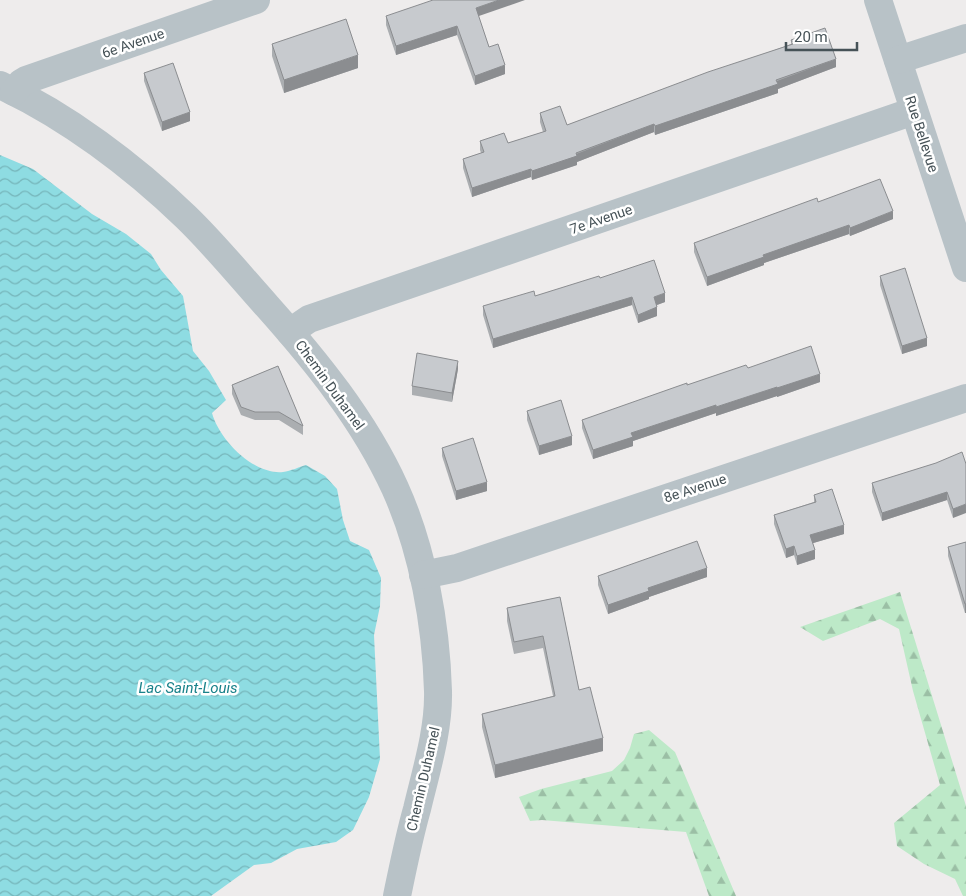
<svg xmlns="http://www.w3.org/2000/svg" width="966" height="896" viewBox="0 0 966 896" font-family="Roboto,sans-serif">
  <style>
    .forest { fill: url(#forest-firs) }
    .water { fill: url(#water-waves) }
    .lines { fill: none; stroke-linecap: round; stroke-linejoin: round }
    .street { stroke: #b8c2c7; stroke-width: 28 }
    .wall { fill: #abaeb1 }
    .shaded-wall { fill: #8b8d90 }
    .building { fill: #c7cace; stroke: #8b8d90 }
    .labels { text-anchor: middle; stroke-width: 5; stroke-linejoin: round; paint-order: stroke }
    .street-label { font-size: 14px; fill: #465257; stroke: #fff }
    .water-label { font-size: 15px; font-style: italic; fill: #19828a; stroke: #fff }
  </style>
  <defs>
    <pattern id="forest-firs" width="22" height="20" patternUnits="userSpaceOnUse" patternTransform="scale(1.25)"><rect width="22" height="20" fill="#bde9c8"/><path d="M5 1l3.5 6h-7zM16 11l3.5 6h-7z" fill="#9bbfa5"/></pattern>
    <pattern id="water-waves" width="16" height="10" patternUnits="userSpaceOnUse" patternTransform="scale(1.25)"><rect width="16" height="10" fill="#8edce2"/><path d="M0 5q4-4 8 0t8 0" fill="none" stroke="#76b5ba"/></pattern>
  </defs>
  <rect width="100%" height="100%" fill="#eeecec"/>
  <g class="forest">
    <path d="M900 592 966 806V896H963L955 879 924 864 897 846 894 823 940 785 913 691 899 629 880 619 823 641 800 627Z"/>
    <path d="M649 730 675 752 736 896H709L686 832 542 820 530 821 519 797 541 789 612 771 624 760 630 748 634 734Z"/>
  </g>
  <path class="water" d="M0 155 33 169 92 214 126 234 151 254 161 270 183 296 193 351 209 371 226 400 212 413C219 439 253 475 283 472 291 471 299 467 306 465L325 476 337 489 343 520 350 541 369 550 381 578 380 606 374 635 380 759 369 797 353 830 336 842 297 849 271 863 254 865 211 896H0Z"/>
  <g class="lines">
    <g class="street">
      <path d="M878 0 966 268"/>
      <path d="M898 60 966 38"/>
      <path d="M0 85C67 116 133 166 186 217 215 245 240 276 267 306 316 361 364 420 395 488 423 550 436 624 438 691 439 730 426 771 417 809 409 837 403 867 397 896"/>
      <path d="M14 92 21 83 26 80 256 0"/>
      <path d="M290 332 309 319 914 111"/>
      <path d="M423 575 457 568 966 398"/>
    </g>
  </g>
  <g class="wall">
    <path d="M386 16H478L489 47 505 74 475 85 457 35 396 55 386 25Z"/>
    <path d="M791 40 836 67 778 89V93L655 135 654 132 577 162V165L532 180 531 177 472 197 463 168V159L481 153 480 150V141L508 143 543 132 540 122V113L567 125 791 44Z"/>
    <path d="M272 44 358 68 284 93 272 56Z"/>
    <path d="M144 73 190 121 162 131 144 81Z"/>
    <path d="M818 202 893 219 850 236 849 234 764 263V265L707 286 694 252V243Z"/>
    <path d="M880 276 927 346 902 354 880 285Z"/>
    <path d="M600 278 665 302 657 305V316L638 323 632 305 493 348 483 315V306L535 296Z"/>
    <path d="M278 366 303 426V435L279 420H255L241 415 232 394V385Z"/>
    <path d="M748 368 820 382 777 397V396L716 416V413L633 441V446L593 459 582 428V420L687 385Z"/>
    <path d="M458 369 452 402 412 395V386Z"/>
    <path d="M527 411 572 445 539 455 527 420Z"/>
    <path d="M442 448 487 491 456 500 442 456Z"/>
    <path d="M966 464 953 518 947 500 882 521 872 492V483Z"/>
    <path d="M814 495 844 534 813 543 815 559 797 565 794 555 786 558 774 524V515L814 502Z"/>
    <path d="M966 542 965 613 948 556V547Z"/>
    <path d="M598 576 707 577 649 597V599L608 614 598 585Z"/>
    <path d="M560 597 579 690 603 751 495 778 482 727V714L553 696 543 648 514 654 507 621V608Z"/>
  </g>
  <g class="shaded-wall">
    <path d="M499 0H525L476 17V8Z"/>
    <path d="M457 26V35L396 55V46Z"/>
    <path d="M358 55V68L284 93V80Z"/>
    <path d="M836 59V67L778 89V93L655 135V126Z"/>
    <path d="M505 65V74L475 85V76Z"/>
    <path d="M190 112V121L162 131V122Z"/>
    <path d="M654 124V132L577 162V165L532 180V171Z"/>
    <path d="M531 169V177L472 197V188Z"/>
    <path d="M893 211V219L850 236V228Z"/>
    <path d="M849 225V234L764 263V265L707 286V277L763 255Z"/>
    <path d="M665 293V302L654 306V297Z"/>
    <path d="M632 297V305L493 348V339Z"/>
    <path d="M657 307V316L638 323V315Z"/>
    <path d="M927 338V346L902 354V346Z"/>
    <path d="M458 361V369L452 402V393Z"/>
    <path d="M820 374V382L777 397V388Z"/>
    <path d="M777 387V396L716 416V407Z"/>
    <path d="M716 405V413L633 441V446L593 459V450L631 433Z"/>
    <path d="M572 436V445L539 455V446Z"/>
    <path d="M487 482V491L456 500V491Z"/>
    <path d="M947 492V500L882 521V513Z"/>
    <path d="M966 504V513L953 518V509Z"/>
    <path d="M844 525V534L810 544V535Z"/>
    <path d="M794 546V555L786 558V549Z"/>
    <path d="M815 550V559L797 565V556Z"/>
    <path d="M707 568V577L649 597V599L608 614V605L648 588Z"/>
    <rect x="965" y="604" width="1" height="9"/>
    <path d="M603 738V751L495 778V765Z"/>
  </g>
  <g class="building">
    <path d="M433 0H499L476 8 489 47 498 44 505 65 475 76 457 26 396 46 386 16Z"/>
    <path d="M346 19 358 55 284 80 272 44Z"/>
    <path d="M825 28 836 59 776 80 778 84 655 126 654 124 576 153 577 156 532 171 531 169 472 188 463 159 484 152 480 141 504 133 508 143 546 131 540 113 560 106 567 125 708 72 793 44 791 40Z"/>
    <path d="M173 63 190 112 162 122 144 73Z"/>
    <path d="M880 179 893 211 850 228 849 225 763 255 764 257 707 277 694 243 817 198 818 202Z"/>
    <path d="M654 260 665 293 654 297 657 307 638 315 632 297 493 339 483 306 534 291 535 296 599 276 600 278Z"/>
    <path d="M905 268 927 338 902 346 880 276Z"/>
    <path d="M811 346 820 374 777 388V387L716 407V405L631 433 633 437 593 450 582 420 687 383V385L746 365 748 368Z"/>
    <path d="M417 353 458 361 452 393 412 386Z"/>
    <path d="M278 366 303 426 279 412H255L241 407 232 385Z"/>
    <path d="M561 400 572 436 539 446 527 411Z"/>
    <path d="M473 438 487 482 456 491 442 448Z"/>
    <path d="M962 452 966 464V504L953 509 947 492 882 513 872 483 936 463Z"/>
    <path d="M832 489 844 525 810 535 815 550 797 556 794 546 786 549 774 515 816 502 814 495Z"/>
    <path d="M697 541 707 568 648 588 649 591 608 605 598 576Z"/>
    <path d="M966 542V604H965L948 547Z"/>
    <path d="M560 597 579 690 590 687 603 738 495 765 482 714 555 696 543 636 514 642 507 608Z"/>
  </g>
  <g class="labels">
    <g class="street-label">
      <text transform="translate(133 43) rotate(-19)" y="5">6e Avenue</text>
      <text transform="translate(922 134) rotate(72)" y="5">Rue Bellevue</text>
      <text transform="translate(601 219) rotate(-19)" y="5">7e Avenue</text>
      <text transform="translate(330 385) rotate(54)" y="5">Chemin Duhamel</text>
      <text transform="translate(695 488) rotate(-18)" y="5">8e Avenue</text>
      <text transform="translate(423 779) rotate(-77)" y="5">Chemin Duhamel</text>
    </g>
    <g class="water-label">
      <text x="188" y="693">Lac Saint-Louis</text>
    </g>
  </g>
  <path d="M786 42v8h71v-8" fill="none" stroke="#465257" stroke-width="2.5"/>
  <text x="794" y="42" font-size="15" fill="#465257" stroke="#ffffff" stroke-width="4" paint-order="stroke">20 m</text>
</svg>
